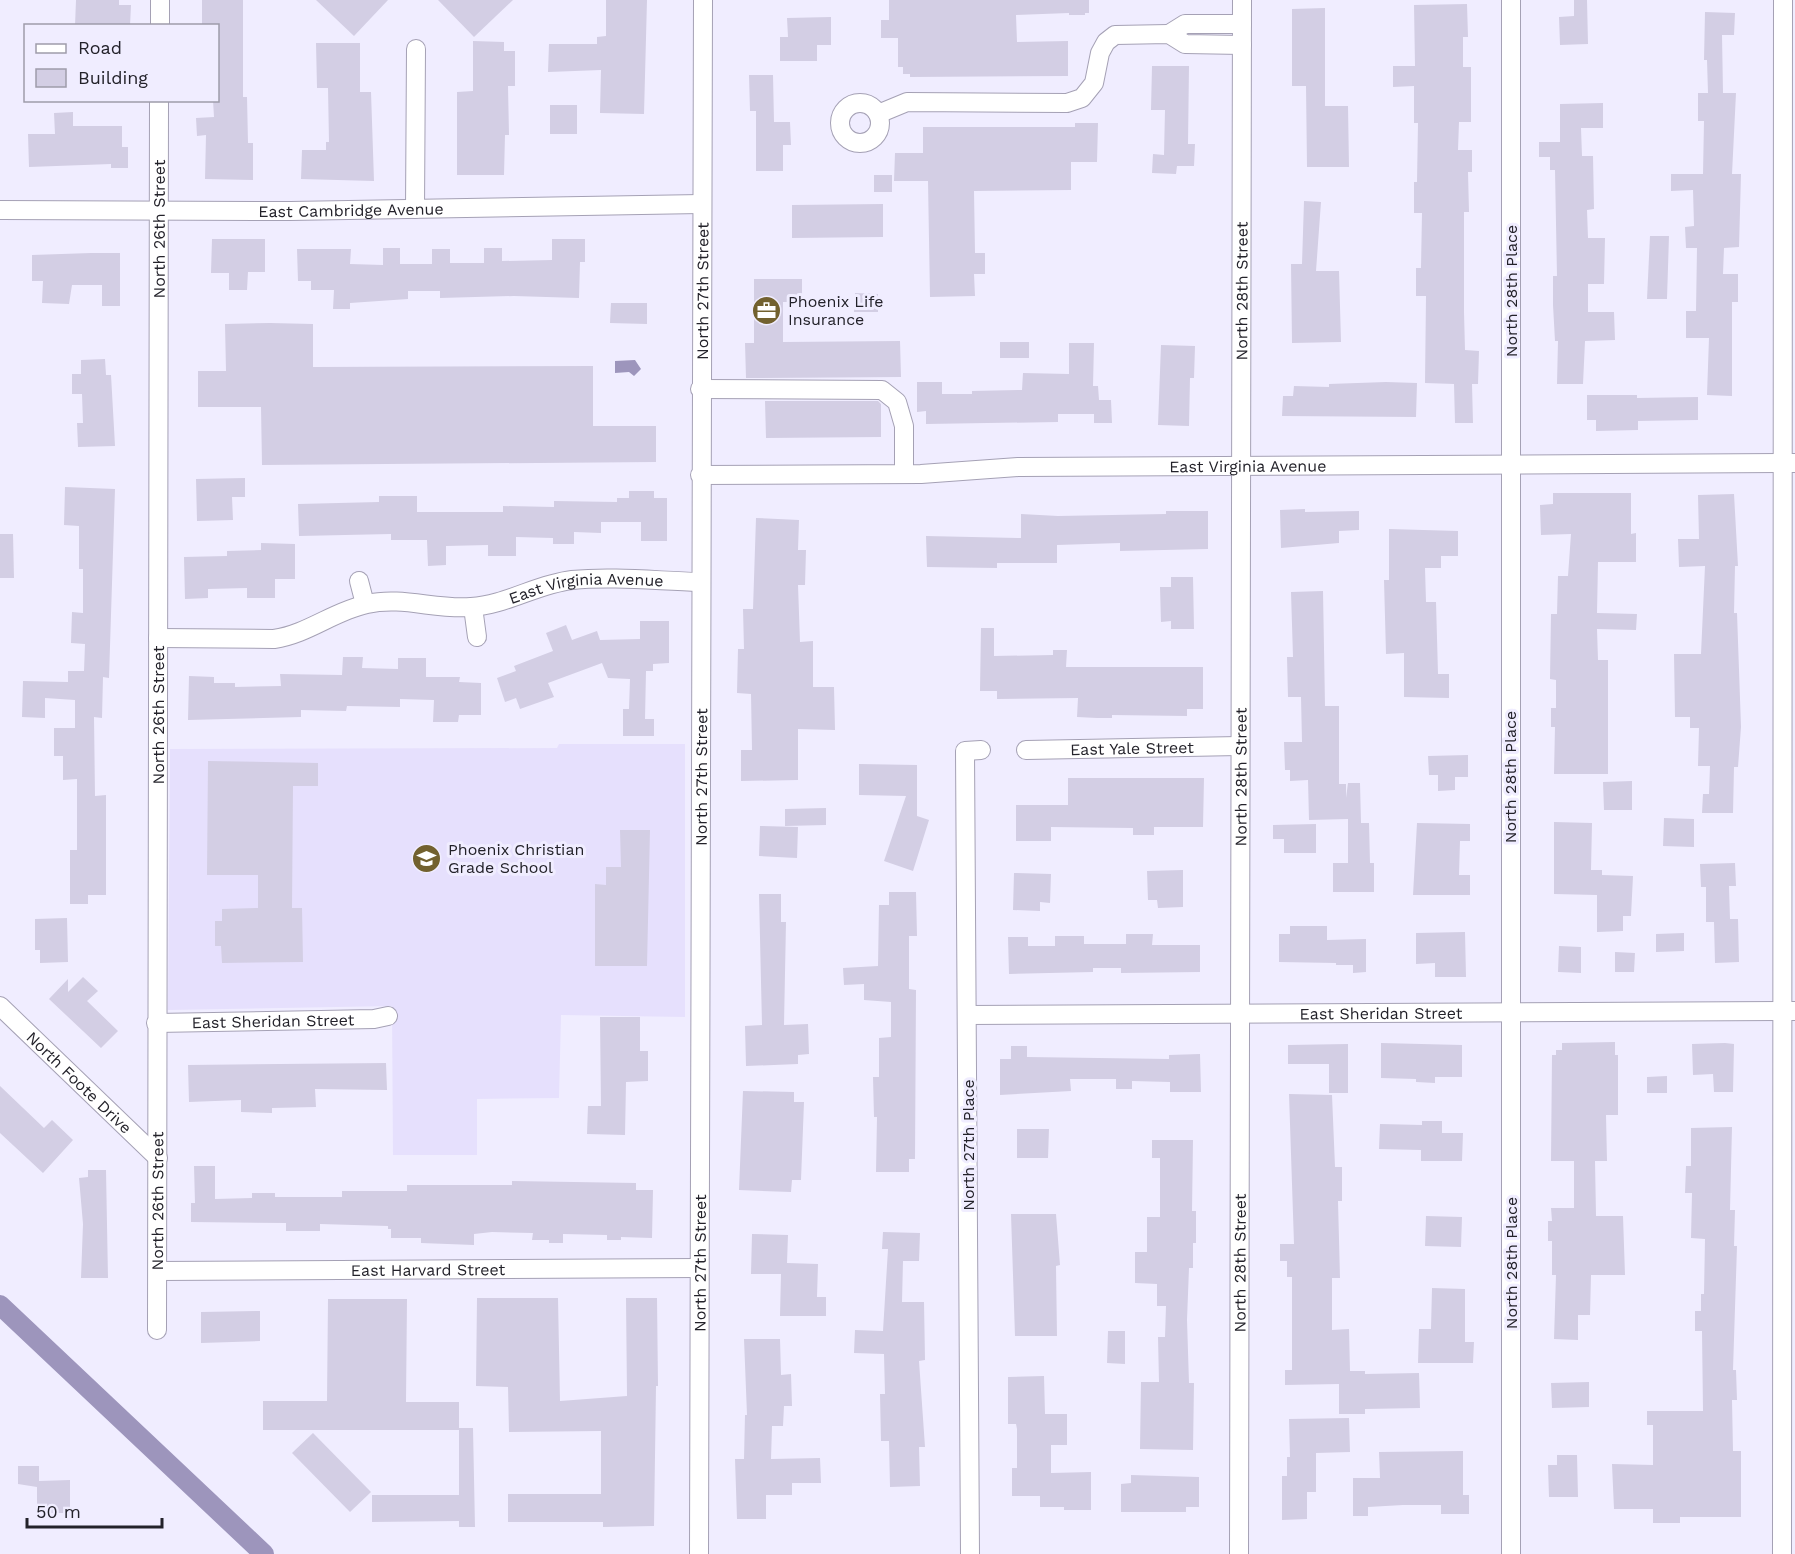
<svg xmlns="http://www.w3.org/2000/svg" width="1795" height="1554" viewBox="0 0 1795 1554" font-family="'Work Sans',sans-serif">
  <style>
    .built { fill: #e6e0fd }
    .water { fill: #9d95bc }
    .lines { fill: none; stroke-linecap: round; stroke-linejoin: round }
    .canal { stroke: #9d95bc; stroke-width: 20 }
    .building { fill: #d3cee4 }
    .minor-casing { stroke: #a5a1b5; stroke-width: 20 }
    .minor { stroke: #fff; stroke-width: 18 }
    .labels { text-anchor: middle; stroke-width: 6; stroke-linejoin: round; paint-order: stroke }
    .street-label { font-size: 16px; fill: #23222a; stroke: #f0edff }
    .poi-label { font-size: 16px; fill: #23222a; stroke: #f0edff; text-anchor: start }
  </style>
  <rect width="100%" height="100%" fill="#f0edff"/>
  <path class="built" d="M559 744H685V1017L561 1015 559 1098 477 1099V1155H393L392 1006 168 1010 170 749 557 748Z"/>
  <path class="water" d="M635 360 641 369 634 376 629 372 615 373V361Z"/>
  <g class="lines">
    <path class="canal" d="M0 1305 264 1554"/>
  </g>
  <g class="building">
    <path d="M76 0H119V5H131L130 26H75Z"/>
    <path d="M202 0H243V97H247L248 143H253V180L205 179 206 135 197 136 196 118 214 117 213 100H218V26H202Z"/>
    <path d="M316 0H388L354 36Z"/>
    <path d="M438 0H513L474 37Z"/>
    <path d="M606 0H647L644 114 600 113 601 70 548 72 549 44H597V37L606 36Z"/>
    <path d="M889 0H1089V13H1085V15H1069V13L1016 15 1017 42 1068 41V76L910 77V74H903V67H898V38H881V20H889Z"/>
    <path d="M1574 0H1587L1588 44 1560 45 1559 17 1574 16Z"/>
    <path d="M1467 4 1468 37H1463V67H1471V122H1459L1458 150H1472V172H1468L1469 212H1464V312L1465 350 1479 351 1478 384H1472L1473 423H1455L1454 384 1425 383 1426 296H1416V268H1421L1422 213H1414V182H1417L1418 123H1414V86L1393 87V66H1415L1414 5Z"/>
    <path d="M1325 8V106H1348L1349 167H1307L1306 86H1292V9Z"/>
    <path d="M1705 12 1735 13 1734 35H1722L1723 93H1736L1732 174H1741L1739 247 1724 248 1723 274H1738V302H1732V396L1707 395 1709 338H1686V311H1696L1697 248H1686L1685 227 1694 226 1693 190 1671 191V174H1703L1704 121H1698V93H1708L1707 60H1704Z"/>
    <path d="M831 17V45H817V61H780V37H788L787 18Z"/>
    <path d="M473 41 504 42V51H515V86H508L509 135H505L504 175H457V92L473 91Z"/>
    <path d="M316 43H360V92H371L374 181 301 179 302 150H326V142H329L328 88H317Z"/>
    <path d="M1152 66H1189L1188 144H1195L1194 166H1177L1176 174 1152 173 1153 154 1164 155 1165 110H1151Z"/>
    <path d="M749 75H773L774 122H790L791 145H783V171H756V111H750Z"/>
    <path d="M1603 103V128H1581L1582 156H1593L1594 209 1587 210 1588 238H1605L1604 284H1588V312H1614L1615 340 1585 341 1583 384H1557L1558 341H1555L1553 305V276H1557L1555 170H1550V157H1539V142H1560V104Z"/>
    <rect x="550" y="105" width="27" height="29"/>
    <path d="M73 112V126H122V147H128V168H111V164L29 167 28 134H55L54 113Z"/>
    <path d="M1075 123H1098L1097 162H1071V190L974 191 975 253H985V274H974L975 296 930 297 928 181H894L895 153H923V127H1075Z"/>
    <rect x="874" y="175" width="18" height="17"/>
    <path d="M1304 201 1321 202 1316 271H1339L1341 342 1292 343 1291 264H1302Z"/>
    <path d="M883 204V237L792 238V205Z"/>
    <path d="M1650 236H1669L1667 299H1647Z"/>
    <path d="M212 239H265V272H248L247 290H229V273H211Z"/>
    <path d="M552 239H585V262H580L579 298 514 296 440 298V291H408V299L350 303V309H333L334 290H311V281H298L297 249H351L350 264 383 265V248H400V264H432V249H450V263H484V248H502V261L552 260Z"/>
    <path d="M91 253H120V306H102V285H72L69 304 42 303 43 281H32V255Z"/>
    <path d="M754 279H802V302H783V342L900 341 901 377 746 378 745 343H754Z"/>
    <path d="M855 293 878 294V312H854Z"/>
    <path d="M611 303H647V324L610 323Z"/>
    <path d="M270 323 313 324V367L593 366V426H656V462L262 465 261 407H198V371H226L225 324Z"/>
    <rect x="1000" y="342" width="29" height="16"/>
    <path d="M1069 343H1094L1093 386H1098L1099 400H1111L1112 423H1094V414H1058V422L926 424V411L917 412V382H942V394H972V391L1022 390 1023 373 1069 374Z"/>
    <path d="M1161 345 1195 346 1194 378H1190L1189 426 1158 425Z"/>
    <path d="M105 359 106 375H111L115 446 78 447 77 423H83L82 394H72V374H81V360Z"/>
    <path d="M1386 382 1417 383 1416 417 1282 416 1283 396H1293L1294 386 1329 387V384Z"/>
    <path d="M1587 395H1637V398L1698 397V420L1638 421V430L1596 431V420H1587Z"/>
    <path d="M765 401H878L881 404V437L766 438Z"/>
    <path d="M245 478V497H232L233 520 197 521 196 479Z"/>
    <path d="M65 487 115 489 109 678 103 677 102 718 94 717 95 796 106 795V895H88V904H70V850H77V779L63 780V756H54V728H75V700L45 698V718L22 717 23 681 68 682V671H84L85 644 71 643 72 612 83 613V569H79V526L64 525Z"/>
    <path d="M629 491H654V498H667V541H641V522H601V533L574 532V544H553V538L516 537V556H488V545L446 546V565L428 566 427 540H391V534L299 536 298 504 379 502V496H417V512H503V506L554 507V501L617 502V498H629Z"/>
    <path d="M1553 493H1631V534L1636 533V562H1598L1597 613 1637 614 1636 630 1597 629 1598 660H1608V774H1554L1555 727H1551V708H1556V680L1550 679 1551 614H1557L1558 576H1568L1571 534 1541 535 1540 505 1553 504Z"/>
    <path d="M1734 494 1738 566H1735L1734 613H1737L1741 727 1738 767H1734L1733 813H1702L1703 794H1709L1710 766H1698L1699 728H1690V717H1675L1674 654H1701L1705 566 1679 567 1678 539H1699L1698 495Z"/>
    <path d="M1305 509V512L1359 511V530L1339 531V543L1281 548 1280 510Z"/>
    <path d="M1166 511H1208V549L1120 551V543L1057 545V563H997V568L927 567 926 536 1021 538V514L1058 516 1166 514Z"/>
    <path d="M756 518 799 520 798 550H806L805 585H798L800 642 813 641V687H834L835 730 798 729V780L741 781V750H752L751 694 737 693 738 649H744L743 609H753Z"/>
    <path d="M1389 529 1458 531V556H1441V568H1425L1426 602H1436L1438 674H1449V698L1404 697V653L1386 654 1384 580H1389Z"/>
    <path d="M0 534H13L14 578H0Z"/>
    <path d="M261 543 295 544V579H275V598H247V588L208 589V598L185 599 184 557 227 556V551L261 550Z"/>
    <path d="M1171 577H1193L1194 629H1171V621L1161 622 1160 587H1171Z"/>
    <path d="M1323 591 1325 706H1339V784H1346V798L1348 783H1360L1361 823H1369L1370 863H1374V892H1333V863H1348V819L1309 820 1308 780 1290 781V770H1285L1284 742H1302L1301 697H1288L1287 657H1293L1291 592Z"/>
    <path d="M640 621H669V663L653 664V671H646L645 719H654V736H623V709H629L630 679 608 678 602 663 548 683 554 697 520 709 516 698 505 702 497 678 516 671 514 666 553 651 546 633 566 625 572 640 597 631 600 640 640 639Z"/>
    <path d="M981 628H994V656L1053 655V650H1067L1066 667H1203V709H1187V716L1112 715V718H1097L1077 717 1078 698 997 699V691H980Z"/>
    <path d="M343 657H363L362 668 398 669V658H426V677H460L459 682 481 683V715H459L458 722H433L434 700 400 699V707L347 706 346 711 301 710V717L188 720 189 676 214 677V683H235V687L281 686 280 674 342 675Z"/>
    <path d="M1468 755V777H1455V790L1438 791V775H1429L1428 756Z"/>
    <path d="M208 761 318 763V786H293L292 908H302L303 962 222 963 221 946H215V921H222V909L258 908V875H207Z"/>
    <path d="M859 764 917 765V816L929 820 913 871 884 861 906 796 859 795Z"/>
    <path d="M1068 778H1204L1203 827H1154V835H1133V828L1051 827V841H1016V805H1068Z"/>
    <path d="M1632 781V810H1604L1603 782Z"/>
    <path d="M826 808V825L785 826V809Z"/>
    <path d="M1664 818 1694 819V847L1663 846Z"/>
    <path d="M1554 822 1592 823 1591 870H1602V875L1633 876 1631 916H1623V931L1597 932V895L1554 894Z"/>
    <path d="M1417 823 1470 824V841H1460L1459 875H1470V895H1413Z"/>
    <path d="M1316 824V853H1284V839H1273V825Z"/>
    <path d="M760 826 798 827 797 858 759 856Z"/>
    <path d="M620 830H650L647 966H595V884L606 885V867H621Z"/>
    <path d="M1735 863 1736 886H1729L1730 919H1738L1739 962 1715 963 1714 922H1706V887H1701L1700 864Z"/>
    <path d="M1183 870V907L1158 908 1157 900H1148L1147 871Z"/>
    <path d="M1014 873 1051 874 1050 903 1040 902V911L1013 910Z"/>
    <path d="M889 892H916L917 936H909V989L916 990 915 1159H909V1172H876L877 1117H874L873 1077H879V1038L891 1037V1002L864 1000V984L844 985 843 968 878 966 879 905H889Z"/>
    <path d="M759 894H781V922H786L784 1025 808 1024 809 1054 798 1055V1064L746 1066 745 1026 762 1025Z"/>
    <path d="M67 918 68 962 40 963V950H35V919Z"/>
    <path d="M1290 926H1327V940L1366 939V972L1353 973V965H1336V963L1279 962V934H1290Z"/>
    <path d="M1465 932 1466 977H1435V963L1416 964V933Z"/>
    <path d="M1684 933V951L1656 952V934Z"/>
    <path d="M1126 934H1153L1152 945H1200V972L1121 973V968H1093V972L1009 974 1008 937H1028V946H1055V936H1084V944H1126Z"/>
    <path d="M1559 946 1581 947V973L1558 972Z"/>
    <path d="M1615 952 1635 953 1634 972H1615Z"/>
    <path d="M83 977 98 991 87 1001 118 1031 101 1048 49 999 68 979V992Z"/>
    <path d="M600 1017H640V1051H648V1081L626 1082 625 1135 587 1134 588 1106H601Z"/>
    <path d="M1615 1042V1055H1618V1115H1606L1607 1161H1595L1596 1216H1623L1625 1275H1591L1590 1315H1578V1340L1554 1339 1556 1275H1552V1241H1548V1221H1552L1551 1208H1574V1161H1551L1552 1055H1556V1050H1562V1043Z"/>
    <path d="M1381 1043 1462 1045V1077H1435V1083L1416 1082V1079L1381 1078Z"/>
    <path d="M1725 1043 1734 1044 1733 1092H1714L1713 1074 1693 1075 1692 1044Z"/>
    <path d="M1348 1044V1093H1329V1064H1288V1045Z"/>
    <path d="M1011 1046H1027V1057L1169 1059V1055L1200 1054 1201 1092H1170V1082L1132 1081V1089H1116V1079H1070L1071 1091 1000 1095V1059H1011Z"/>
    <path d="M386 1063 387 1090 315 1089 316 1107 272 1108V1113L241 1112V1100L189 1102 188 1065Z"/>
    <path d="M1667 1076V1093H1647V1077Z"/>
    <path d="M0 1086 44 1128 52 1120 73 1140 43 1173 0 1133Z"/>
    <path d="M743 1091 794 1092V1102H804L801 1180H792L791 1192 739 1190Z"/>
    <path d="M1289 1094 1332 1095 1335 1167H1342V1201H1338L1340 1278H1332V1330L1349 1329 1350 1371H1365V1374L1419 1373 1420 1408 1365 1409V1414H1339V1384L1285 1385V1370H1292V1277H1287V1261H1280V1244H1294Z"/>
    <path d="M1422 1121H1442V1133H1463L1462 1161H1421V1150L1379 1149 1380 1124 1422 1125Z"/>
    <path d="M1732 1127 1730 1210H1735L1734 1246H1737L1733 1370H1736L1737 1400H1732L1733 1451H1741V1517H1680V1523H1653V1509H1614L1612 1464 1653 1465V1425H1647V1411H1703L1702 1331H1695V1311H1701V1294H1704L1705 1239 1691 1238 1692 1193H1685L1686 1166H1691V1128Z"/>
    <path d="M1017 1129H1049L1048 1158H1017Z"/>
    <path d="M1152 1140H1193L1192 1211H1196V1243H1193V1268H1189L1187 1320 1189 1383H1194L1193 1450 1140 1449 1141 1382H1159L1158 1337H1165L1166 1306H1157V1284L1135 1283V1252H1147V1217H1160V1158H1152Z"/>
    <path d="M194 1166H215V1199L252 1198V1193H275V1197H342V1191H407V1185H512V1181L636 1183V1190H653L652 1238 621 1237V1240H607V1235L563 1234V1243H549V1240H532L533 1233 492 1232 474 1234V1245L421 1243V1238H391V1229H388V1226L320 1224V1231H286V1223L191 1222V1203H195Z"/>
    <path d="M88 1170H106L108 1278H81L83 1224 79 1178 88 1177Z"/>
    <path d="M1011 1214H1056L1060 1265 1056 1266 1057 1336H1015Z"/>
    <path d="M1426 1216 1462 1217 1461 1247 1425 1246Z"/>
    <path d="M883 1232 920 1233 919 1261H903L902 1302H924L925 1360 919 1361 925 1447H919L920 1486 890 1487 889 1441H881L880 1394H885L884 1354 854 1353 855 1330 883 1331 888 1249H882Z"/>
    <path d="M752 1234 788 1235 787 1263 818 1264 817 1297H826V1316H780L781 1274H751Z"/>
    <path d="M1432 1288 1465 1289V1342H1474L1473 1363H1418L1419 1329H1431Z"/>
    <path d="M477 1298H558L560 1401 627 1396 626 1298H657L658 1386H656L654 1526 603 1527V1522H508V1494H601V1431L509 1432 508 1387 476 1386Z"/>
    <path d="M328 1299H407L406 1402H459V1430H263V1401H327Z"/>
    <path d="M260 1311V1341L201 1343V1312Z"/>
    <path d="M1108 1331H1125V1364L1107 1363Z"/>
    <path d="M744 1339H780L781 1375 791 1374 792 1406H784L783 1426H772L771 1459 820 1458 821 1483H792V1495H766V1519H737L735 1459H744L745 1415H747Z"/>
    <path d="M1044 1376 1045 1414H1067V1445H1051V1473L1091 1472V1510H1064V1507H1040V1496H1012V1468H1017V1429L1016 1424H1008V1377Z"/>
    <path d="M1589 1382V1407L1552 1408 1551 1383Z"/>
    <path d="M1349 1418 1350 1452 1316 1453V1492H1307V1519L1282 1520V1476H1287V1457H1290L1289 1419Z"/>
    <path d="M459 1428H473L475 1527H459V1521L372 1522V1495H459Z"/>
    <path d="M313 1433 371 1492 350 1512 292 1453Z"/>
    <path d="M1463 1451V1495H1469V1514H1441V1505H1403L1368 1507V1516H1353V1478H1380L1379 1452Z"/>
    <path d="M1557 1455H1577L1578 1497H1549L1548 1465H1557Z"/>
    <path d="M18 1466H39V1481L70 1480V1513H37V1487L18 1484Z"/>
    <path d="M1131 1475 1199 1477V1507H1186V1512H1121V1484L1131 1483Z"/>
  </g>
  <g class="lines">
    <defs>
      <g id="minor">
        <path d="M160 26V0"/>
        <path d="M1169 34 1185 24H1242"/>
        <circle cx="860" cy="123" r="20"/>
        <path d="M878 114 907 102 1067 103 1082 98 1094 83 1100 53 1106 42 1115 35 1169 34 1185 44 1242 45"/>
        <path d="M415 209 416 49"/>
        <path id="s1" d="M0 210 290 211 701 204"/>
        <path d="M700 389 882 390 897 402 904 426V474"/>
        <path id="s2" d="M700 475 921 474 1018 467 1795 463"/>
        <path d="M359 581 365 604"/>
        <path d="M473 607 477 637"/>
        <path id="s3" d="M158 638 274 639C308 634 334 611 367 604 402 596 436 610 471 607 506 605 537 584 572 580 613 576 658 581 699 582"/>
        <path id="s4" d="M1026 750 1239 746"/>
        <path id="s5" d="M0 1006 158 1158"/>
        <path id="s6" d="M967 1015 1795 1011"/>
        <path id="s7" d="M156 1023 374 1019 388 1016"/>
        <path id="s8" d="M158 1271 698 1268"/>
        <path id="s9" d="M157 1330 159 100"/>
        <path id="s10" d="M699 1554 703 0"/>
        <path d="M970 1554 965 751 981 750"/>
        <path id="s11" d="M1239 1554 1242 0"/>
        <path d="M1511 1554V0"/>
        <path d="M1782 1554 1783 0"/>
      </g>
    </defs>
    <use href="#minor" class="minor-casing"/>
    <use href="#minor" class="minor"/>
  </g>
  <defs>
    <symbol id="office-disc" viewBox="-11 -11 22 22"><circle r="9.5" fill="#72612f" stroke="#f0edff"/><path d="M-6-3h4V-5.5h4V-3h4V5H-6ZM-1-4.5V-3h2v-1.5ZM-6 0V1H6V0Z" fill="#fff"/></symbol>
    <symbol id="school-disc" viewBox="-11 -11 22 22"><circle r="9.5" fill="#72612f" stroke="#f0edff"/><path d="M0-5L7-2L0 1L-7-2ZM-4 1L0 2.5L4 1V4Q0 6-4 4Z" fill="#fff"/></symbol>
  </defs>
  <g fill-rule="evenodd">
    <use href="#office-disc" x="750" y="294" width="33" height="33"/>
    <use href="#school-disc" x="410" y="842" width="33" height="33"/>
  </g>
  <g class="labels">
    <g class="street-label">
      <text dy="6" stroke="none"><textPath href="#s1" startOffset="351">East Cambridge Avenue</textPath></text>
      <text dy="6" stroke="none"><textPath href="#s9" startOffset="1101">North 26th Street</textPath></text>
      <text dy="6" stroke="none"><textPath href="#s10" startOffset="1263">North 27th Street</textPath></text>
      <text dy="6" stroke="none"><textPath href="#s11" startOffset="1263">North 28th Street</textPath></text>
      <text transform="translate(1511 291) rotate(-90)" y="6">North 28th Place</text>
      <text dy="6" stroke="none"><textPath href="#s2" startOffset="548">East Virginia Avenue</textPath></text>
      <text dy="6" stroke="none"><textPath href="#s3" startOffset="438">East Virginia Avenue</textPath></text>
      <text dy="6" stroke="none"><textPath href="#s9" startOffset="615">North 26th Street</textPath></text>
      <text dy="6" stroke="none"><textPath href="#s4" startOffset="106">East Yale Street</textPath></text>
      <text dy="6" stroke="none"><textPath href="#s10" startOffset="777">North 27th Street</textPath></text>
      <text dy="6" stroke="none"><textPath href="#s11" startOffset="777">North 28th Street</textPath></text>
      <text transform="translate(1510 777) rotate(-90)" y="6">North 28th Place</text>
      <text dy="6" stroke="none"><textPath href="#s6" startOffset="414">East Sheridan Street</textPath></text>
      <text dy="6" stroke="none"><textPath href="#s7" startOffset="117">East Sheridan Street</textPath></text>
      <text dy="6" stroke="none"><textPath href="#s5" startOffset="110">North Foote Drive</textPath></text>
      <text transform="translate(968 1145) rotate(-90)" y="6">North 27th Place</text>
      <text dy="6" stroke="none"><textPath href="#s9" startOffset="129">North 26th Street</textPath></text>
      <text dy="6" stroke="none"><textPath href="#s10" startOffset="291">North 27th Street</textPath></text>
      <text dy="6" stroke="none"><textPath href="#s11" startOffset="291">North 28th Street</textPath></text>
      <text transform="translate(1511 1263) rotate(-90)" y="6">North 28th Place</text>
      <text dy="6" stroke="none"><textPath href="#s8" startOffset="270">East Harvard Street</textPath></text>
    </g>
    <g class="poi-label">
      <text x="788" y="307">Phoenix Life<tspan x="788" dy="18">Insurance</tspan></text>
      <text x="448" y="855">Phoenix Christian<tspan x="448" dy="18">Grade School</tspan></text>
    </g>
  </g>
  <rect x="24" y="24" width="195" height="78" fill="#f0edff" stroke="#9e9caa" stroke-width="1.5"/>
  <rect x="36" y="44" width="30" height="9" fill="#ffffff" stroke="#9e9caa" stroke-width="1.5"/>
  <text x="78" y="54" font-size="18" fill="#23222a">Road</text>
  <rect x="36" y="69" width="30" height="18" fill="#d3cee4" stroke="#9e9caa" stroke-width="1.5"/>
  <text x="78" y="84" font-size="18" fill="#23222a">Building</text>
  <path d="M27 1518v9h135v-9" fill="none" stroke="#23222a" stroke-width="3"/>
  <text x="36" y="1518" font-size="18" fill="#23222a" stroke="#f0edff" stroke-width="4.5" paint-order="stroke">50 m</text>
</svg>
